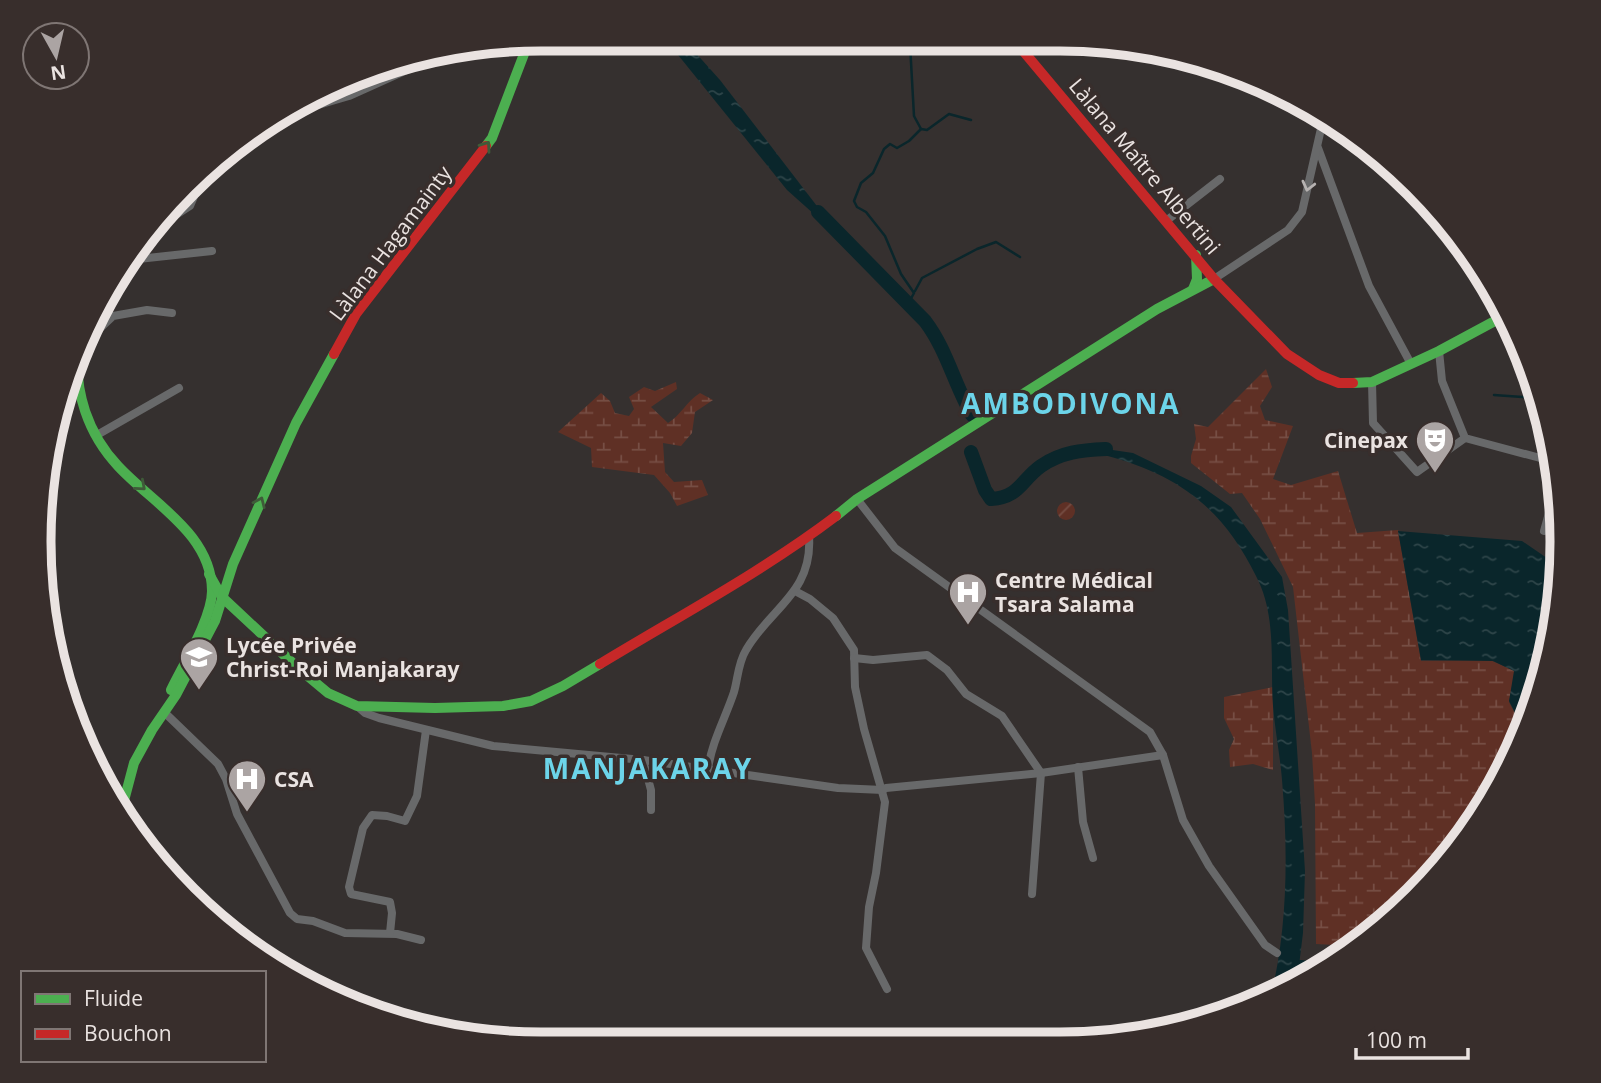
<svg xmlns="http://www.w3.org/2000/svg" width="1601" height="1083" viewBox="0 0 1601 1083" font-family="'Open Sans',sans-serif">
  <defs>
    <pattern id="wetland-marsh" width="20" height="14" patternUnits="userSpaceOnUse" patternTransform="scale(1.75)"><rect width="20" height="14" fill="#5f3025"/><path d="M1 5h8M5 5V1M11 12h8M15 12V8" fill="none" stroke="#764e44"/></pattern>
    <pattern id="garden-furrows" width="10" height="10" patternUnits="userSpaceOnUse" patternTransform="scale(1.75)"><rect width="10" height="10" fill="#5f3025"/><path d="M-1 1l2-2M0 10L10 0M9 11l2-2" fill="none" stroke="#764e44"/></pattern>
    <pattern id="water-ripples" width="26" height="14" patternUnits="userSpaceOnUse" patternTransform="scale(1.75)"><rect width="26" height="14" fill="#0a262b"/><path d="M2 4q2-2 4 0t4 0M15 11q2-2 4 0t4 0" fill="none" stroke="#2e4549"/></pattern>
  </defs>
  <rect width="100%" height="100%" fill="#35302f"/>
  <g fill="url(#wetland-marsh)">
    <path d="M1266 369 1272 387 1260 406 1265 420 1293 426 1273 479 1291 485 1338 471 1357 533 1398 530 1421 661 1490 660 1515 671 1509 702 1525 733 1478 821 1415 897 1355 946 1316 944 1315 804 1312 753 1293 587 1260 519 1242 493 1230 494 1191 463V456L1196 439 1194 424 1208 427Z"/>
    <path d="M676 382 677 389 651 407 668 423C681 415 686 402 700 393L713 400 695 412 692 433 681 446 663 443 665 472 674 482 702 480 708 495 677 506 670 493 654 475 592 467 591 448 558 432 601 393 610 401 615 413 629 416 634 409 629 397 644 387 655 391Z"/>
    <path d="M1273 687V770L1253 764 1230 767 1229 750 1234 739 1224 718V697Z"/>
  </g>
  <circle fill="url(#garden-furrows)" cx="1066" cy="511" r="9"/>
  <g fill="url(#water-ripples)">
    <path d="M666 40 685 41 720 80 820 210 815 215 787 190Z"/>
    <path d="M1106 449 1133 453 1201 486 1231 507 1282 577 1288 610 1305 871 1303 933 1297 982 1271 996C1288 926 1288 851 1282 780 1280 755 1275 731 1273 706 1270 662 1277 616 1256 576 1222 507 1177 474 1104 455Z"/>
    <path d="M1398 531 1522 541 1560 567 1553 639 1525 732 1509 701 1514 671 1493 661 1421 660Z"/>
  </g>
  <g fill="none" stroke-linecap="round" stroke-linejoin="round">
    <g stroke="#0a262b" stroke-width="2.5">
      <path d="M910 44 914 116 921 129"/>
      <path d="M915 291 922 278 977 249 996 242 1020 257"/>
      <path d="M908 304 914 293 901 274 885 236 866 212 857 207 854 201 861 183 873 173 884 149 890 144 897 148 909 141 921 129 927 130 949 114 971 120"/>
      <path d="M1494 395 1539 398"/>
    </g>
    <path stroke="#0a262b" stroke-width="8" d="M1301 964 1326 967"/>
    <g stroke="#0a262b" stroke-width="14">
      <path d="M818 212 925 321C947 350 954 384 972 415"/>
      <path d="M971 452 985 490 991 499C1020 497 1021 480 1041 466 1061 452 1082 450 1106 449"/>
    </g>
    <g stroke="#68696a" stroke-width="8">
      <path d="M304 102 315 106 349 96 440 55"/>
      <path d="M1318 148 1369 286 1411 364"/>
      <path d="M1166 221 1220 179"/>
      <path d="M142 237 190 206 201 180"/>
      <path d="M129 260 212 251"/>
      <path d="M1214 279 1288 230 1302 212 1323 120"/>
      <path d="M77 350 113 316 147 310 172 313"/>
      <path d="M1439 351 1442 381 1465 438 1555 462"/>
      <path d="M1372 382 1373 423 1417 472 1465 438"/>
      <path d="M97 435 179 388"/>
      <path d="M857 499 895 548 1150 732 1163 755 1183 820 1209 866 1265 945 1277 953"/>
      <path d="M1544 531 1557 484"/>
      <path d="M795 591 810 599 833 618 854 650 855 687 864 729 885 802 876 873 869 907 866 948 887 989"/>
      <path d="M854 658 873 660 927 655 947 670 966 694 1002 716 1041 773 1032 894"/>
      <path d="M357 706 365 713 379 718 493 746 643 760 838 788 883 790 886 788 1041 773 1163 755"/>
      <path d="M164 712 218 764 226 779 237 814 290 913 297 919 313 921 345 933 397 934 421 940"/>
      <path d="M643 760 651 790V810"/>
      <path d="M1078 767 1083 822 1093 858"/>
      <path d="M708 769C712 741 725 719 734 692 738 678 738 663 746 650 770 608 813 593 809 536"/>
      <path d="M390 933 392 913 390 902 351 894 349 887 363 828 372 815 387 816 405 821 417 796 426 730"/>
    </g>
    <g stroke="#4caf50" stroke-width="10">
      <path d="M486 146 492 138 529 41"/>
      <path d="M1193 289 1197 279 1196 255"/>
      <path d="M78 348C74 392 88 434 118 466 152 503 212 534 212 591 212 618 183 665 171 690"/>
      <path d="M1353 383 1372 382 1439 351 1506 315"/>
      <path d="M836 516 857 499 1157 309 1214 279"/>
      <path d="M209 574 222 597 298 668 328 693 357 706 435 708 503 706 531 701 563 686 600 664"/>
      <path d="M121 812 134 763 152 730 176 695 215 621 233 564 296 423 334 354"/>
    </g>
    <g stroke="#c62828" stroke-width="10">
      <path d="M1019 46 1214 279 1287 354 1319 375 1339 383H1353"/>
      <path d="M334 354 356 314 486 146"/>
      <path d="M600 664C679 616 762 572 836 516"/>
    </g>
  </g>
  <defs><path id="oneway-chevron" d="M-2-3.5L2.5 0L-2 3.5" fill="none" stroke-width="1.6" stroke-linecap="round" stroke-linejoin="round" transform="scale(1.75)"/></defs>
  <g stroke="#3f5b39">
    <use href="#oneway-chevron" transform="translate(486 146) rotate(-55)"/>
    <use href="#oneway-chevron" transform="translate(141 486) rotate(41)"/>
    <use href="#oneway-chevron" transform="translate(260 502) rotate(-66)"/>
  </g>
  <use stroke="#b6b2b1" href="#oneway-chevron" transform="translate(1308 186) rotate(104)"/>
  <defs>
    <g id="theatre-pin" transform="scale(2.0125)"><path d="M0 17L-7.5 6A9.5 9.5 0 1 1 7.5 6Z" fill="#aba4a3" stroke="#382e2c"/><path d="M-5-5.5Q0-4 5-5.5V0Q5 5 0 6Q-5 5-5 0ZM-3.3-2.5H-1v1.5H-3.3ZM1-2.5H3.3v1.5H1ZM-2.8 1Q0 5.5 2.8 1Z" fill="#fff"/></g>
    <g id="hospital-pin" transform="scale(2.0125)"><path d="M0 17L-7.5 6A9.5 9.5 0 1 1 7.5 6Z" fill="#aba4a3" stroke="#382e2c"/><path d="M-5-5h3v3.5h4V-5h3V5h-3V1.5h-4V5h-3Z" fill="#fff"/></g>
    <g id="university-pin" transform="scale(2.0125)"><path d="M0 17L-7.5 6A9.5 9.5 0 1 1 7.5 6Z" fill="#aba4a3" stroke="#382e2c"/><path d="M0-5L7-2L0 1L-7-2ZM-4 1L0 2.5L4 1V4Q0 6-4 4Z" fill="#fff"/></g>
  </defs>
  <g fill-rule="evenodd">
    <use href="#theatre-pin" x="1435" y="440"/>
    <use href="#hospital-pin" x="968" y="592"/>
    <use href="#university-pin" x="199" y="657"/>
    <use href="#hospital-pin" x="247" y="779"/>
  </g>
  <g text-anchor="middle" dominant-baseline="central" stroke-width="7" stroke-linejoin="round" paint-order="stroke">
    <g font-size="21" fill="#eae3e1" stroke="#382e2c">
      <text transform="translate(1145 166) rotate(50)">Làlana Maître Albertini</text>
      <text transform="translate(390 243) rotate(-53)">Làlana Hagamainty</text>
    </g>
    <g font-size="21" font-weight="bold" fill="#eae3e1" stroke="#382e2c" text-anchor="start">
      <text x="1408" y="440" text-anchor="end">Cinepax</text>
      <text x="995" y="580">Centre Médical<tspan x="995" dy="24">Tsara Salama</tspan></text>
      <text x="226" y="645">Lycée Privée<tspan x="226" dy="24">Christ-Roi Manjakaray</tspan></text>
      <text x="274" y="779">CSA</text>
    </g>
    <g font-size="28" font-weight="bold" letter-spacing="2" fill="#6cd4e9" stroke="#382e2c">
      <text x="1071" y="403">AMBODIVONA</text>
      <text x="648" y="768">MANJAKARAY</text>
    </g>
  </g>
  <path d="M0 0H1601V1083H0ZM541 51H1060A490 490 0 0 1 1550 541V542A490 490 0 0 1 1060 1032H541A490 490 0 0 1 51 542V541A490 490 0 0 1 541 51Z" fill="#382e2c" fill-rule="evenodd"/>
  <path fill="none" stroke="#eae3e1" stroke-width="9" d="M541 51H1060A490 490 0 0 1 1550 541V542A490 490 0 0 1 1060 1032H541A490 490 0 0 1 51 542V541A490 490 0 0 1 541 51Z"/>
  <rect x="21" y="971" width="245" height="91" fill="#382e2c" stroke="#7f7674" stroke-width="2"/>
  <rect x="35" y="994" width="35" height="10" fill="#4caf50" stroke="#7f7674" stroke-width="2"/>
  <text x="84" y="1006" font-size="21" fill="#eae3e1">Fluide</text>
  <rect x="35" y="1029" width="35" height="10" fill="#c62828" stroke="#7f7674" stroke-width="2"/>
  <text x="84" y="1041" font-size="21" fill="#eae3e1">Bouchon</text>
  <g transform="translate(56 56) rotate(172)"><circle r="33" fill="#382e2c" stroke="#7f7674" stroke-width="2"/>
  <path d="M0-5L12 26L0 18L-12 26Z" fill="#aba4a3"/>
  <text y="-10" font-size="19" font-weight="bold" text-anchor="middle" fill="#eae3e1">N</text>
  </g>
  <path d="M1356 1048v10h112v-10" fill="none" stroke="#eae3e1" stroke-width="3.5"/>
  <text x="1366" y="1048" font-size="21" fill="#eae3e1" stroke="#382e2c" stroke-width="5" paint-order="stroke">100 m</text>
</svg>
